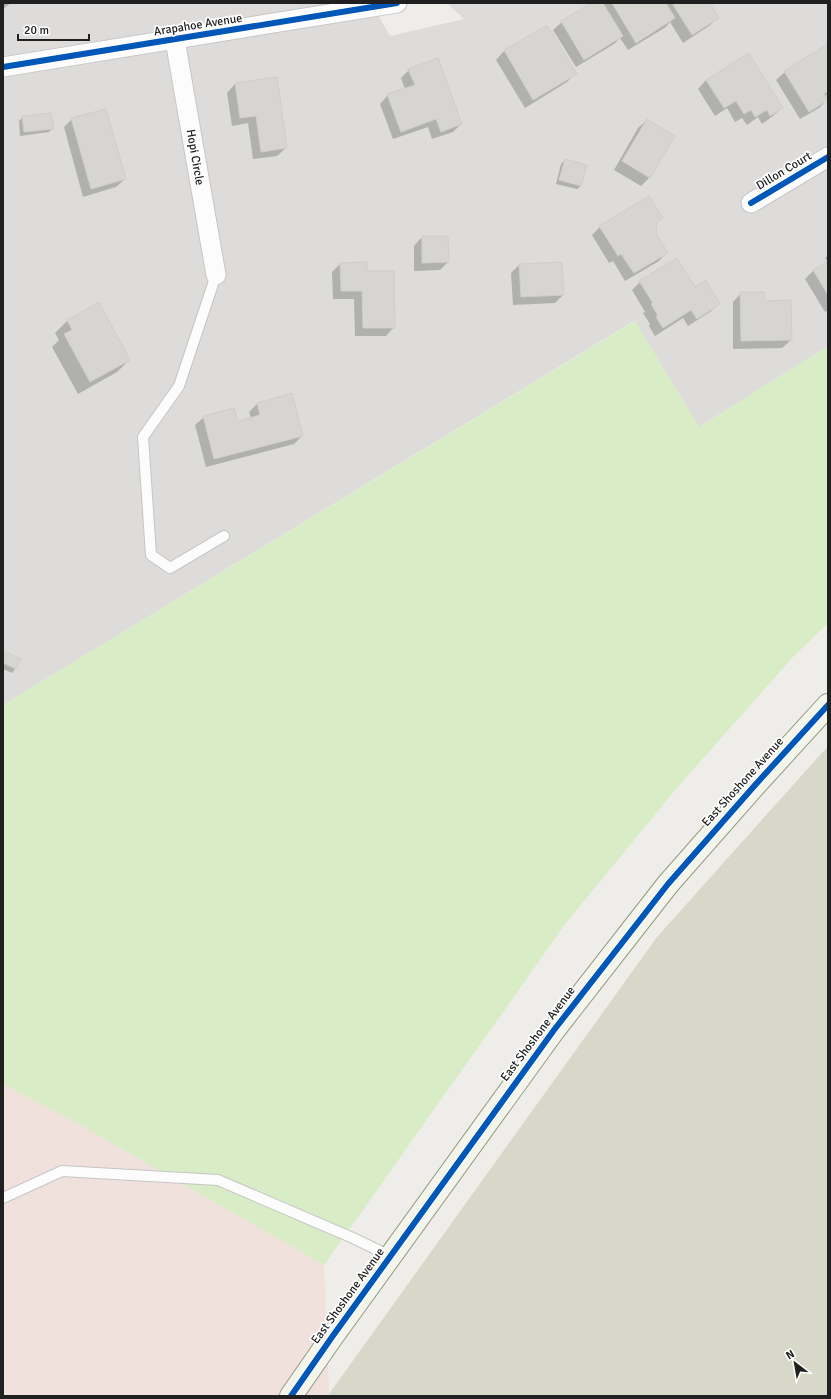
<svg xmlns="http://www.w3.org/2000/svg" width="831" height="1399" viewBox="0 0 831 1399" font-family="Signika,sans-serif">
  <rect width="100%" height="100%" fill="#eeede9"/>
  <path fill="#dddcda" d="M3 3H371L390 36 464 19 447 3H828V346L699 427 634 321 3 705Z"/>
  <path fill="#f0e1dd" d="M3 1084 84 1127 324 1265 329 1394 332 1396H3Z"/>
  <path fill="#d7d8ca" d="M828 747V1396H332L329 1394 657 937 819 756Z"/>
  <path fill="#d8edc6" d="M635 321 699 427 828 346V623L793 657 676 789 566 923 324 1265 84 1127 3 1084V705Z"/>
  <g fill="#0003">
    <path d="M3 3H11L3 9Z"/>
    <path d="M593 3H602L603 5 605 3H664L666 5 668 3H709L718 18 709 26 683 43 670 22 666 27 628 50 620 38 614 44 576 67 553 30 562 22Z"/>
    <path d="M546 26 575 74 567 82 525 108 496 60 504 51Z"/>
    <path d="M828 46V94L825 96 827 100 819 108 800 119 776 80 785 72Z"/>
    <path d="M748 54 782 108 773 116 762 124 758 117 747 125 742 118 735 122 727 108 715 116 698 89 706 80Z"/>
    <path d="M409 70 461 124 453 132 432 139 428 127 393 139 380 104 388 95 405 89 401 78Z"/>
    <path d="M276 79 286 148 277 156 253 159 248 123 232 126 227 93 235 84Z"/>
    <path d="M23 117 53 128 49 132 20 136 19 121Z"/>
    <path d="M72 119 125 179 116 187 83 197 64 127Z"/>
    <path d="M647 120 650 177 641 186 614 170 638 128Z"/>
    <path d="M565 160 581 186 577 189 556 184 561 164Z"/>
    <path d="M661 218 656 224 655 233 667 252 659 261 625 281 613 261 609 263 592 235 600 227Z"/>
    <path d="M422 237H447L448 262 440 270 414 271V246Z"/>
    <path d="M828 255V310L825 312 805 279 813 271 828 262 825 258Z"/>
    <path d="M340 264 366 272 394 327 386 336H355L354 299H333L332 272Z"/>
    <path d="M519 265 563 295 555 303 513 305 511 273Z"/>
    <path d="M640 282 694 288 719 303 710 312 688 326 683 318 655 336 649 326 650 324 643 313 645 312 632 290Z"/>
    <path d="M741 293 764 302 791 340 782 348 733 349V302Z"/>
    <path d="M98 304 129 360 117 372 78 394 52 347 59 340 55 333 67 321Z"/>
    <path d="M258 403 302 436 294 444 206 467 195 425 204 417 237 422 251 418 249 412Z"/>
    <path d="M6 654 15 669 12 673 3 669V657Z"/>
  </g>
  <g fill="#d6d5d1" stroke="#d1ceca">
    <path d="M591 3H603L623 36 584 60 561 21Z"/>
    <path d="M612 3H666L675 18 636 43Z"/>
    <path d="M672 3H710L719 18 692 35Z"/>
    <path d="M547 25 577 74 533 100 504 50Z"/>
    <path d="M828 44V91L824 94 828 100 809 112 784 71Z"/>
    <path d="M749 53 783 108 770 116 767 110 755 117 751 110 744 114 736 101 724 108 706 80Z"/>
    <path d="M438 58 462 124 441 132 436 119 401 132 387 94 415 85 408 69Z"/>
    <path d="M277 77 287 148 261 152 256 116 240 118 235 83Z"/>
    <path d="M106 109 126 179 91 189 71 118Z"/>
    <path d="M51 113 54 129 24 132 22 116Z"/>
    <path d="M647 119 675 136 650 178 622 161Z"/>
    <path d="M565 159 587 165 581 186 559 180Z"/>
    <path d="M649 196 663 218 657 222 656 233 668 253 634 273 621 254 618 256 599 226Z"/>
    <path d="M422 236H448L449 262 422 263Z"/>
    <path d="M677 258 695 287 706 280 720 304 697 319 691 310 663 328 656 317 658 316 651 304 653 303 639 281Z"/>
    <path d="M828 261V295L813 270Z"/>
    <path d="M367 262V271H394L395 328H363L362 291H341L340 263Z"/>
    <path d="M562 262 564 295 521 297 519 264Z"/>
    <path d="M740 292H765V301L791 300 792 340 741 341Z"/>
    <path d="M99 302 130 360 90 382 64 334 72 330 67 320Z"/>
    <path d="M292 393 303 436 214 459 203 416 234 408 238 421 260 415 257 403Z"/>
    <path d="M6 652 21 659 16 669 3 663V659Z"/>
  </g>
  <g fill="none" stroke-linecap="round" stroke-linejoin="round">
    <g stroke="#c7c6c5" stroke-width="12">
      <g id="lane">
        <path d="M216 275 179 386 143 437 151 555 170 568 224 536"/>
        <path d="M3 1198 62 1171 218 1180 353 1238 390 1256"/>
      </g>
    </g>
    <g stroke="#c7c6c5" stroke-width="21">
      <g id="street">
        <path id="s1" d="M175 40 216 275"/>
        <path d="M3 67 397 3"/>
        <path d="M751 203 828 157"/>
      </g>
    </g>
    <g stroke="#95997f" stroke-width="24">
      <path id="secondary" d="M291 1396 332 1337 554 1030 668 884 756 784 828 705"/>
    </g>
    <use href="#lane" stroke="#fcfcfc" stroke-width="10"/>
    <use href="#street" stroke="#fcfcfc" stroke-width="19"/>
    <use href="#secondary" stroke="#f3f4ec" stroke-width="22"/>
    <g stroke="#fff" stroke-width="8">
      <g id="cycleway">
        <path d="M3 67 397 3"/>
        <path d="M751 203 828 157"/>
        <path d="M291 1396 332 1337 554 1030 668 884 756 784 828 705"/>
      </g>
    </g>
    <use href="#cycleway" stroke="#0057b8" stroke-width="6"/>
  </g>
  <g text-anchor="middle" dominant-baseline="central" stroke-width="3.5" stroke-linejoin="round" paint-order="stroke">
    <g font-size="12" fill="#202020" stroke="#fff">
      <text transform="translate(198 25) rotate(-9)">Arapahoe Avenue</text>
      <text stroke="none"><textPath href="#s1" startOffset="119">Hopi Circle</textPath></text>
      <text transform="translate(784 171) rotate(-31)">Dillon Court</text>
      <text transform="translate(743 782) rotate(-48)">East Shoshone Avenue</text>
      <text transform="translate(538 1034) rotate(-53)">East Shoshone Avenue</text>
      <text transform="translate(348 1296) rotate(-54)">East Shoshone Avenue</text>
    </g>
  </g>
  <rect width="831" height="1399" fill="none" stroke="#202020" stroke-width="8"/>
  <g transform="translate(795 1363) rotate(329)" stroke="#ffffff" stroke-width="3" paint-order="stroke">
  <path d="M0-3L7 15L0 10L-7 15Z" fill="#202020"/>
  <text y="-6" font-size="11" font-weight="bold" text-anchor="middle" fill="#202020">N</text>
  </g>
  <path d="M18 34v6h71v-6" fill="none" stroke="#202020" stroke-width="2"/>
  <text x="24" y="34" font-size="12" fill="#202020" stroke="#ffffff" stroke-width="3" paint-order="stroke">20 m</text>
</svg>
